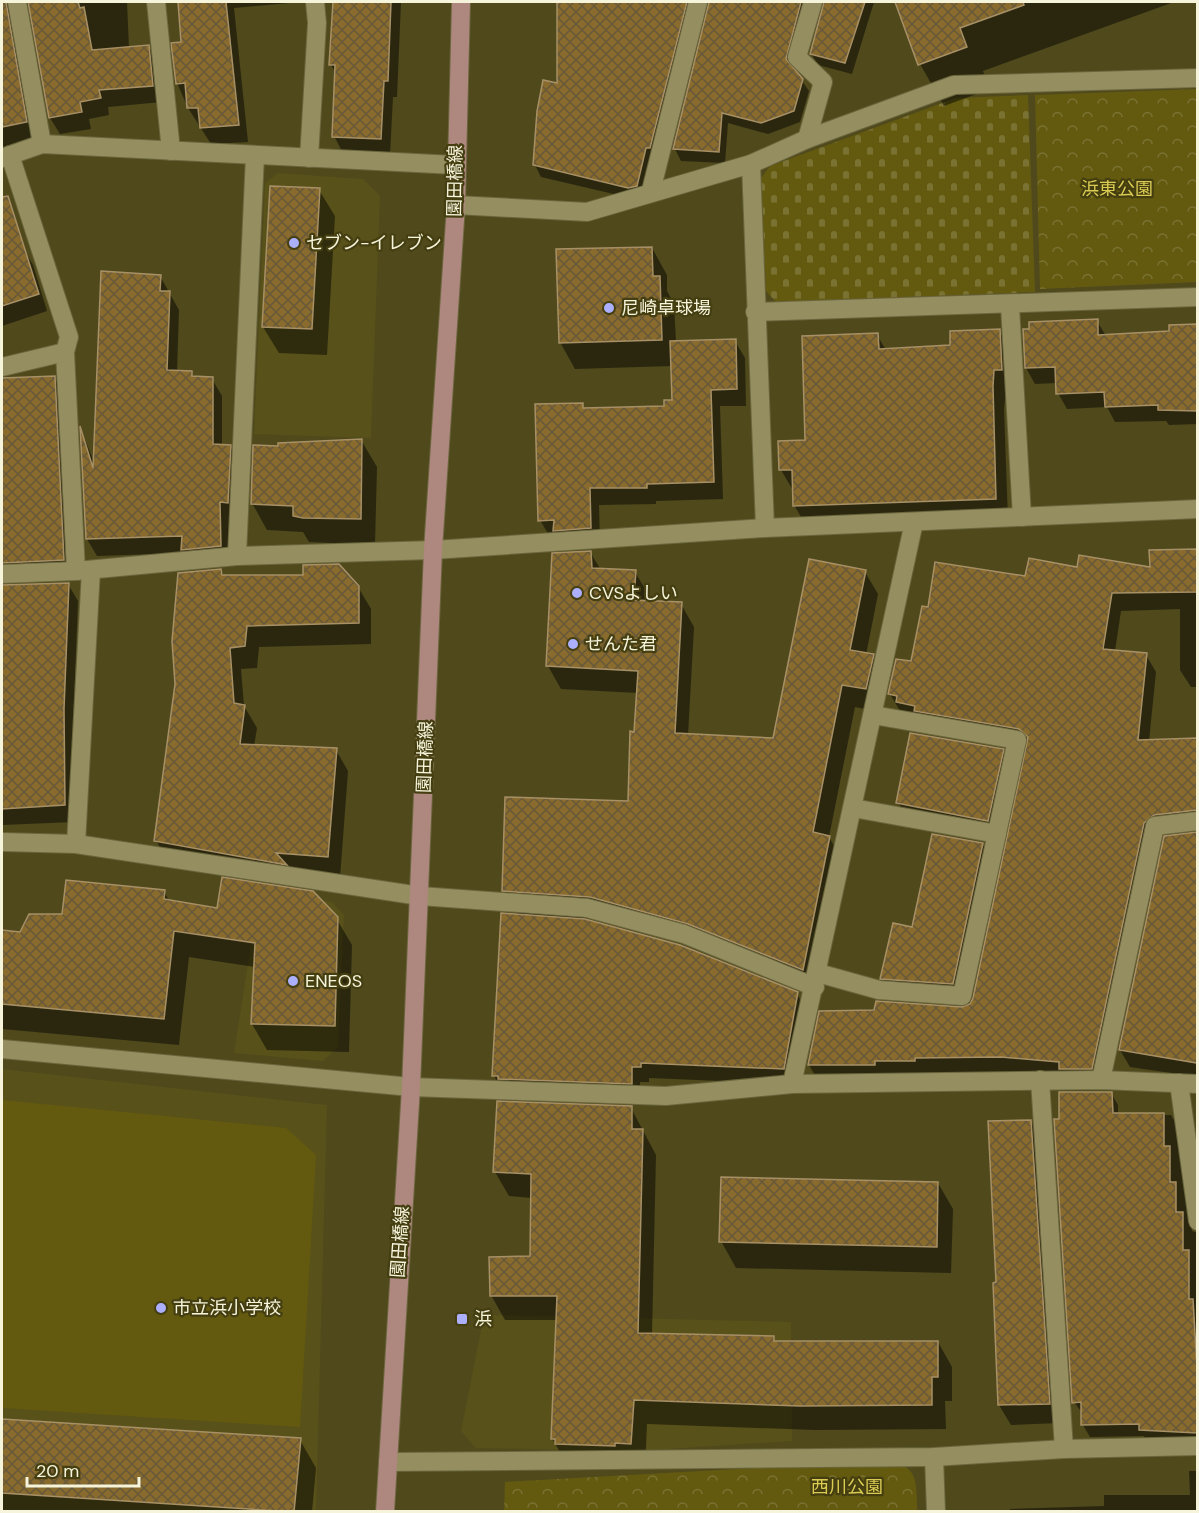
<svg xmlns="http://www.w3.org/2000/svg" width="1199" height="1513" viewBox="0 0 1199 1513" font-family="'DM Sans','Noto Sans JP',sans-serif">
  <defs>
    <pattern id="cemetery-stones" width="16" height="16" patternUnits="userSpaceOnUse" patternTransform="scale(1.5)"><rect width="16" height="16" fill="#635a10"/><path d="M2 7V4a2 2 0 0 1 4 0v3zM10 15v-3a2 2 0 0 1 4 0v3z" fill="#7a7232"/></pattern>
    <pattern id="park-crowns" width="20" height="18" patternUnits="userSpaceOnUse" patternTransform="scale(1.5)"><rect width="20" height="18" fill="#635a10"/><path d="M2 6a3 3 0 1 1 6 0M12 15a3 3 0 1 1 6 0" fill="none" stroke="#7a7232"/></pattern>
    <pattern id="building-cross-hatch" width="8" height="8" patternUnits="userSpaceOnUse" patternTransform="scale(1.5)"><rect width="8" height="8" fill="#896b2e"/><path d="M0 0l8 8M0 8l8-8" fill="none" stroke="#665839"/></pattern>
  </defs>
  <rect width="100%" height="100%" fill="#4f491c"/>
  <g fill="#58511a">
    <path d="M278 173 363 179 380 196 371 438 254 434 265 183Z"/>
    <path d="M259 893 332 902 344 915 338 1047 323 1061 234 1053Z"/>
    <path d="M2 1069 327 1105 316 1511 2 1512Z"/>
    <path d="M494 1315 791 1322 792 1441 637 1451 476 1448 461 1431 482 1325Z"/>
  </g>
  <path fill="url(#cemetery-stones)" d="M1028 95 1035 292 776 302 766 291 761 178 770 166 956 98Z"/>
  <g fill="url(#park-crowns)">
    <path d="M1197 89V282L1040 289 1035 95Z"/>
    <path d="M863 1462C909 1464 918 1461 917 1511L504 1512 505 1482Z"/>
  </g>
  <path fill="#635a10" d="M2 1100 286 1128 316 1155 300 1427 2 1408Z"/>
  <g fill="#0007">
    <path d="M2 2H127L129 48 148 46 158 63 162 102 108 107 109 115 89 119 91 129 60 134 50 118 31 8 24 7 35 139 2 157Z"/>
    <path d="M179 2H300L234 8 248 142 211 144 188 108 177 83 183 44Z"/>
    <path d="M334 2H401L397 97H393L390 155 343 153 334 136 336 74 331 65Z"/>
    <path d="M559 2H874L852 74 818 65 811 53 824 4 817 2 808 11 792 67 809 91 800 122 768 134 728 123 725 163 681 161 675 149 711 4 701 2 643 197 635 199 541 177 535 165 558 85Z"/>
    <path d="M905 2H1174L983 71 990 89 944 106 920 64 897 4Z"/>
    <path d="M319 190 335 216 327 355 279 353 263 327Z"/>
    <path d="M2 212 33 265 47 311 2 326Z"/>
    <path d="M652 248 667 275V291L674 304 676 342 735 341 745 358 746 406H720L723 499 656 501V504L599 505 600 545 550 537 540 520 582 404 585 410 665 408 673 402 672 366 575 369 560 342Z"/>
    <path d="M160 276 179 310 177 372H191L195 378 212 379 222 396V446H230L240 463 237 520 229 519 230 563 184 553 97 556 87 539 82 432 94 462Z"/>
    <path d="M1097 321 1106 336 1171 332 1170 326 1198 325V424L1169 425 1166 421 1115 422 1107 407 1067 409 1058 393 1057 383 1035 384 1026 368 1024 330Z"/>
    <path d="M999 331 1012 353 1014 391H1006L1004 409 1008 520 807 527 794 505V492L781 470 780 442 807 441 877 335 886 350 952 347Z"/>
    <path d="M54 377 64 394 73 577 5 582 2 587 68 584 78 601 73 727 74 822 2 825V379Z"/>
    <path d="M361 440 377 467 375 545 309 542 303 532 267 530 252 503 279 448Z"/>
    <path d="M1198 549V687H1191L1180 670V609L1121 611 1115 651 1146 655 1156 672 1149 741 1198 739V828L1164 832 1154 841 1101 1086 819 1082 809 1065 972 1004 1029 746 926 728 900 711 890 694 912 663 930 609 1027 578 1078 568 1151 569V551Z"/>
    <path d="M590 552 601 570 635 572 648 594V602L681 604 694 627 688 735 774 740 865 572 878 594 866 655 873 656 886 679 879 712 855 707 829 837 842 860 815 992 702 946 604 919 580 918 797 994 806 1009 792 1084 649 1078V1082H640V1098L503 1091 494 1076 518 916 503 890 629 803 638 693 561 689 548 666Z"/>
    <path d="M221 570 224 577 358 587 371 609V644L259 647 257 668 241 669 244 706 257 728 254 746 336 750 348 771 340 878 168 862 156 840Z"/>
    <path d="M1003 750 1013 768 998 838 908 820 898 802Z"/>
    <path d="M1198 834V1077L1130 1067 1120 1050 1166 838Z"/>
    <path d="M982 844 990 857 960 996 889 991 882 978 913 928Z"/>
    <path d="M164 892 170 902 219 910 336 918 352 945 349 1052 267 1050 252 1024 255 967 189 957 179 1045 2 1029V932L21 933 64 916Z"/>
    <path d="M1111 1093 1118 1105V1115H1171L1178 1127 1192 1231 1198 1233V1444L1147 1442 1144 1436 1090 1437 1083 1425V1414L1074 1402 1061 1120Z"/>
    <path d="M631 1108 656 1155 652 1335 773 1338 775 1342H938L952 1367V1401H945L946 1429 815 1430 647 1424 645 1468 628 1467V1470L570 1468 552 1439 557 1320H505L491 1295 532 1258V1198L509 1196 495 1172Z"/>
    <path d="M1030 1121 1042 1141 1060 1423 1011 1425 999 1405 997 1284Z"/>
    <path d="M938 1183 953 1209 951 1273 736 1268 721 1241Z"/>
    <path d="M2 1420 300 1440 316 1468 312 1512H2Z"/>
    <path d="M1189 1471H1198V1512H1010V1509L1104 1506V1495H1190Z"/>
  </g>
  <g fill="url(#building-cross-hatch)" stroke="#a79066" stroke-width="1.5">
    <path d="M2 2H6L27 122 2 127Z"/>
    <path d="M28 2H78L80 8 84 7 92 50 149 45 153 86 99 90 101 98 80 102 82 112 49 118Z"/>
    <path d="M178 2H226L239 125 200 128 198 108H187L185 83 176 84 171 43 181 42Z"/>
    <path d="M333 2H391L388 81H384L381 139 332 137 335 65H329Z"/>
    <path d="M557 2H687L650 148H646L637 186 628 188 533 165 537 111 543 80 557 83Z"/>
    <path d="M709 2H801L786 59 803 79 794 111 761 123 722 113 719 152 673 149Z"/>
    <path d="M824 2H865L845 63 810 54Z"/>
    <path d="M895 2H1023L1024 5 960 28 967 47 918 65Z"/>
    <path d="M270 186 320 188 312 329 262 327Z"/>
    <path d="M8 196 39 294 2 306V197Z"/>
    <path d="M652 247 653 276H660L662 340 559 343 556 249Z"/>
    <path d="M101 271 161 275 160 291H170L167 370 192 371V376L213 377V444L231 445 228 503 220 502 221 546 181 550 182 536 86 539 80 426 93 468Z"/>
    <path d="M1098 319V335L1169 331V325L1197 324V411L1158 410V405L1105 407 1104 392 1056 394 1055 367 1025 368 1023 329H1029V322Z"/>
    <path d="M1000 329 1002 370H994L993 386 996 499 793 506 792 470H779L778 441 805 440 802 336 878 333 879 349 950 345V331Z"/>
    <path d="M736 339 737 389 711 390 714 482 647 484V488H590L591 528 553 531 554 520 538 521 535 404 583 403V408L664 406V400H672L670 341Z"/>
    <path d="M55 376 64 560 2 563V378Z"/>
    <path d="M362 439 361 519 303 518 293 516V506L251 504 253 445 278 446V443Z"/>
    <path d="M1197 549V592L1112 593 1103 649 1147 653 1138 740 1197 738V810L1154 815 1144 823 1092 1069H1059V1062L1001 1057 915 1058V1061H875V1065H808L819 1011 874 1010 876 1001 962 1007 970 1004 973 998 1028 737 1019 729 914 711 915 706 896 702 897 696 888 694 896 659 911 661 922 606 928 607 935 562 1025 576 1029 558 1077 567 1079 555 1150 567 1149 550Z"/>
    <path d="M591 551 592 568 636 570 634 600 682 602 675 733 773 738 809 559 866 570 850 650 874 654 866 689 842 685 813 832 830 836 803 970 688 924 590 897 502 891 505 797 628 801 630 731 634 732 638 671 546 666 552 553Z"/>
    <path d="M339 564 359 586V623L247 626 245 646 230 648 234 703 245 705 240 744 337 748 328 857 276 853 287 865 154 841 175 684 172 641 178 573 221 569 222 575H303V565Z"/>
    <path d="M69 583 64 709 65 805 2 809V585Z"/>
    <path d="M910 733 1004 749 988 821 896 803Z"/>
    <path d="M1197 832V1063L1119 1050 1164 836Z"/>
    <path d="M932 834 983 843 953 984 880 979 893 923 912 927Z"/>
    <path d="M222 877 313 891 338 917 335 1026 251 1024 255 943 174 931 164 1019 2 1004V930L20 932 29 914H62L66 880 165 890 164 899 217 908Z"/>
    <path d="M501 913 585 919 680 945 798 992 784 1069 641 1063V1067H632V1084L498 1079V1076H492Z"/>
    <path d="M1059 1092H1112L1113 1113H1164V1146H1170V1182H1176V1212H1183V1250H1189V1299H1193L1197 1368V1433L1139 1430V1424L1081 1425V1402L1072 1403 1054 1119H1059Z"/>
    <path d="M497 1101 632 1106V1129H643L638 1333 774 1336V1341H938V1377H932V1405L800 1406 634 1400 631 1444 615 1443V1446L555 1444V1439H551L557 1296H490L489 1257 530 1256 531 1174 493 1172Z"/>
    <path d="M1031 1120 1050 1404 998 1405 993 1283 996 1282 988 1121Z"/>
    <path d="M721 1177 938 1182 937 1247 719 1242Z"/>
    <path d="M2 1419 301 1438 294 1512 2 1493Z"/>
  </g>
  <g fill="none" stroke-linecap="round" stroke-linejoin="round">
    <g stroke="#6a653d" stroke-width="20">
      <g id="street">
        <path d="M17 2 42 144"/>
        <path d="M156 2 171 151"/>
        <path d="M807 139 823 82 797 57 813 2"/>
        <path d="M10 155 69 337 65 352 76 571"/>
        <path d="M2 158 42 144 455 165"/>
        <path d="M309 158 317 23 315 2"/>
        <path d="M751 164 765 528"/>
        <path d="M651 191 698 2"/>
        <path d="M456 205 587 212 751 164 807 139 954 85 1198 78"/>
        <path d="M1010 306 1022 517"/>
        <path d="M755 312 1198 297"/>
        <path d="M2 367 65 352"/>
        <path d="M237 556 255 155"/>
        <path d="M2 574 76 571 237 556 433 550 765 528 1198 509"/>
        <path d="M853 808 997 834"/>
        <path d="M2 842 76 844 420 896 587 908 684 934 815 987"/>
        <path d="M76 844 91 570"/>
        <path d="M818 973 879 990 962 996 1017 740 873 715"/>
        <path d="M2 1049 411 1087 666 1096 792 1084 1101 1080 1198 1084"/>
        <path d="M1040 1080 1064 1449"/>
        <path d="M1101 1080 1155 826 1198 821"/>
        <path d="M1179 1083 1198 1221"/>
        <path d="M792 1084 914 522"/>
        <path d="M934 1457 936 1512"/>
        <path d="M388 1462 934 1457 1064 1449 1198 1446"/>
      </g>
    </g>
    <g stroke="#6a653d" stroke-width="20">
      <path id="secondary" d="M385 1512 411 1087 433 550 456 205 461 2"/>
    </g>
    <use href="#street" stroke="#948e60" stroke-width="18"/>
    <use href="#secondary" stroke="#ae877e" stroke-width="18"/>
  </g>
  <g fill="#acaffb" stroke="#443e10" stroke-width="2">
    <circle cx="294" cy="243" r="6"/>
    <circle cx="609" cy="308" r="6"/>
    <circle cx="577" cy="593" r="6"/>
    <circle cx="573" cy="644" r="6"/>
    <circle cx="293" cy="981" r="6"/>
    <circle cx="161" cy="1308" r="6"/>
    <rect x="456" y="1313" width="12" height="12" rx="3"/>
  </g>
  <g text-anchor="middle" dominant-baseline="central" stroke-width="4.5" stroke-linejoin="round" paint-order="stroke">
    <g font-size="18" fill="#f6f4db" stroke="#443e10">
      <text transform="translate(455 181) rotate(-89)">園田橋線</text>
      <text transform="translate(425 757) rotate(-88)">園田橋線</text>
      <text transform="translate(400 1242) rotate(-86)">園田橋線</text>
    </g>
    <g font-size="18" fill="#dacb53" stroke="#443e10">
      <text x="1117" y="189">浜東公園</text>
      <text x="847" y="1487">西川公園</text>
    </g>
    <g font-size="18" fill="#f6f4db" stroke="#443e10" text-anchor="start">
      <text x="306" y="243">セブン-イレブン</text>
      <text x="621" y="308">尼崎卓球場</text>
      <text x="589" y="593">CVSよしい</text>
      <text x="585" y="644">せんた君</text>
      <text x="305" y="981">ENEOS</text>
      <text x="173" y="1308">市立浜小学校</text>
      <text x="474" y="1319">浜</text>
    </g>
  </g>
  <rect width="1199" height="1513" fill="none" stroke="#f6f4db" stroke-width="6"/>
  <path d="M27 1477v9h112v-9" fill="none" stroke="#f6f4db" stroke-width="3"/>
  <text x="36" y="1477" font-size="18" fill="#f6f4db" stroke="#443e10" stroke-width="4.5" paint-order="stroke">20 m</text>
</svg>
